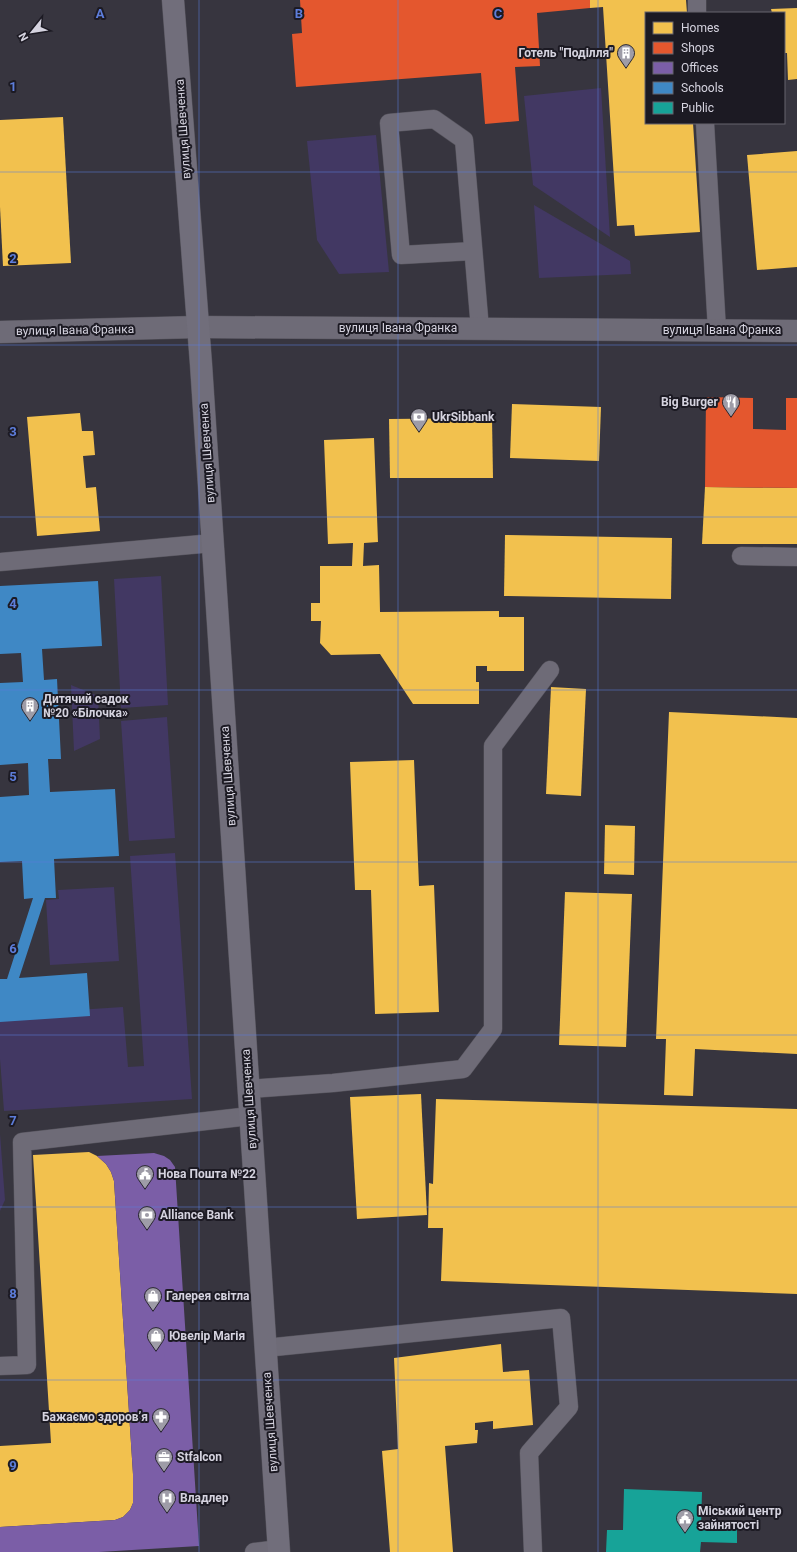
<svg xmlns="http://www.w3.org/2000/svg" width="797" height="1552" viewBox="0 0 797 1552" font-family="Roboto,sans-serif">
  <rect width="100%" height="100%" fill="#37353f"/>
  <g fill="#423863">
    <path d="M601 88 610 237 533 185 524 96Z"/>
    <path d="M376 135 389 272 339 274 317 240 307 141Z"/>
    <path d="M534 205 630 261 631 274 539 278Z"/>
    <path d="M161 576 168 705 121 708 114 579Z"/>
    <path d="M71 685 98 696 100 739 74 751Z"/>
    <path d="M167 717 175 838 129 841 121 721Z"/>
    <path d="M175 853 192 1099 4 1111 0 1059V1015L123 1007 128 1067 144 1066 130 856Z"/>
    <path d="M114 887 119 961 50 965 46 900 59 899 58 890Z"/>
    <path d="M0 1134 5 1200 0 1211Z"/>
  </g>
  <g fill="#f2c14e">
    <path d="M590 0H686L687 13H646V123H693L700 232 635 236 634 225 617 226 603 7 590 8Z"/>
    <path d="M797 8V79L788 80 787 53H784V13H772L771 9Z"/>
    <path d="M63 117 71 263 3 266 0 207V120Z"/>
    <path d="M797 151V267L757 270 747 155Z"/>
    <path d="M512 404 601 407 599 461 510 458Z"/>
    <path d="M80 413 82 431H93L95 455 83 456 86 488 96 487 100 531 37 536 27 417Z"/>
    <path d="M492 418 493 478H390L389 419Z"/>
    <path d="M374 438 378 542 364 543 363 566 379 565 380 612 499 611V617H524V671H487V666H476V682H479V704H413L380 654 331 655 320 643 321 621H311V603H320V566H352L353 543 328 544 324 440Z"/>
    <path d="M705 487 797 488V544H702Z"/>
    <path d="M505 535 672 538 671 599 504 596Z"/>
    <path d="M551 687 586 689 581 796 546 794Z"/>
    <path d="M669 712 797 718V1054L695 1049 693 1096 664 1095 666 1039H656Z"/>
    <path d="M414 760 419 886 434 885 439 1012 375 1014 371 890H355L350 762Z"/>
    <path d="M605 825 635 826 634 875 604 874Z"/>
    <path d="M565 892 632 894 626 1047 559 1045Z"/>
    <path d="M421 1094 427 1215 357 1219 350 1097Z"/>
    <path d="M436 1099 797 1109V1294L441 1281 443 1228H428L429 1183 433 1184Z"/>
    <path d="M89 1152 97 1156 106 1164 111 1172 114 1181 133 1474V1503L130 1510 123 1517 115 1520 0 1527V1446L51 1443 33 1155Z"/>
    <path d="M501 1344 503 1372 529 1370 533 1425 493 1429V1421L475 1423V1430H478L477 1443 445 1446 453 1552H390L382 1451 398 1449 394 1358Z"/>
  </g>
  <g fill="#e4572e">
    <path d="M300 0H590V8L537 13 540 66 515 67 519 121 485 124 481 73 296 87 292 34 302 33Z"/>
    <path d="M706 397 753 398V429L786 430V398H797V488L705 487Z"/>
  </g>
  <path fill="#7b5ea7" d="M154 1153 164 1156 170 1160 175 1167 199 1546 99 1552H0V1527L115 1520 123 1517 130 1510 133 1503V1474L114 1181 111 1172 106 1164 97 1156Z"/>
  <path fill="#3f88c5" d="M98 581 102 646 42 649 44 680 57 679 61 759H48L50 792 115 789 119 856 54 859 56 898H45L19 978 87 973 90 1016 0 1022V979H7L33 898 24 899 22 861 0 862V797L29 795 28 763 0 765V683L23 682 21 653 0 654V586Z"/>
  <path fill="#17a398" d="M624 1489 702 1492 701 1528 737 1529V1543L701 1542 700 1552H606L607 1530H623Z"/>
  <g fill="none" stroke-linecap="round" stroke-linejoin="round">
    <g stroke="#54525b" stroke-width="19">
      <g id="service">
        <path d="M697 0V13"/>
        <path d="M705 123 717 330"/>
        <path d="M473 251 401 255 389 123 434 119 464 140 480 329"/>
        <path d="M741 556 797 557"/>
        <path d="M0 562 213 543"/>
        <path d="M249 1089 333 1083 463 1069 493 1029V746L550 670"/>
        <path d="M265 1348 561 1318 569 1407 529 1453 533 1552"/>
        <path d="M0 1366 27 1365 22 1142 250 1116"/>
        <path d="M254 1552 279 1549"/>
      </g>
    </g>
    <g stroke="#54525b" stroke-width="23">
      <path id="minor" d="M0 332 198 327"/>
    </g>
    <g stroke="#54525b" stroke-width="23">
      <path id="tertiary" d="M198 327 797 331"/>
    </g>
    <g stroke="#54525b" stroke-width="23">
      <path id="secondary" d="M173 0 201 364 279 1552"/>
    </g>
    <use href="#service" stroke="#6e6b77" stroke-width="18"/>
    <use href="#minor" stroke="#6e6b77" stroke-width="22"/>
    <use href="#tertiary" stroke="#6e6b77" stroke-width="22"/>
    <use href="#secondary" stroke="#716e7b" stroke-width="22"/>
  </g>
  <path fill="none" stroke="#5d7dda" stroke-width="1" stroke-opacity="0.55" d="M199 0V1552M398 0V1552M598 0V1552M0 172H797M0 345H797M0 517H797M0 690H797M0 862H797M0 1035H797M0 1207H797M0 1380H797"/>
  <defs>
    <g id="building-pin" transform="scale(0.9)"><path d="M0 17L-7.5 6A9.5 9.5 0 1 1 7.5 6Z" fill="#9e9ca7" stroke="#1c1a23"/><path d="M-4-6H4V6H1V3H-1V6H-4ZM-2.5-4.3h1.7v1.8h-1.7ZM.8-4.3h1.7v1.8H.8ZM-2.5-1h1.7V.8h-1.7ZM.8-1h1.7V.8H.8Z" fill="#fff"/></g>
    <g id="restaurant-pin" transform="scale(0.9)"><path d="M0 17L-7.5 6A9.5 9.5 0 1 1 7.5 6Z" fill="#9e9ca7" stroke="#1c1a23"/><path d="M-5-6h1v4h1v-4h1v4h1v-4h1v5L-1.5 .5V6h-2V.5L-5-1ZM5-6V6H3V1.5H1.5Q1.5-4 5-6Z" fill="#fff"/></g>
    <g id="bank-pin" transform="scale(0.9)"><path d="M0 17L-7.5 6A9.5 9.5 0 1 1 7.5 6Z" fill="#9e9ca7" stroke="#1c1a23"/><path d="M-6-4H6V4H-6ZM0-2.3a2.3 2.3 0 1 0 0 4.6a2.3 2.3 0 1 0 0-4.6Z" fill="#fff"/></g>
    <g id="civic-pin" transform="scale(0.9)"><path d="M0 17L-7.5 6A9.5 9.5 0 1 1 7.5 6Z" fill="#9e9ca7" stroke="#1c1a23"/><path d="M-.6-6.5H3V-4.5H.6V-3L4-1V1h2V6H-6V1h2V-1L-.6-3ZM-1.2 2.5V6h2.4V2.5Z" fill="#fff"/></g>
    <g id="shop-pin" transform="scale(0.9)"><path d="M0 17L-7.5 6A9.5 9.5 0 1 1 7.5 6Z" fill="#9e9ca7" stroke="#1c1a23"/><path d="M-5-2.5h2.3a2.7 3.5 0 0 1 5.4 0H5L5.5 6h-11ZM-1.5-2.5h3a1.5 2.3 0 0 0-3 0Z" fill="#fff"/></g>
    <g id="pharmacy-pin" transform="scale(0.9)"><path d="M0 17L-7.5 6A9.5 9.5 0 1 1 7.5 6Z" fill="#9e9ca7" stroke="#1c1a23"/><path d="M-2-6h4v4h4v4h-4v4h-4v-4h-4v-4h4Z" fill="#fff"/></g>
    <g id="office-pin" transform="scale(0.9)"><path d="M0 17L-7.5 6A9.5 9.5 0 1 1 7.5 6Z" fill="#9e9ca7" stroke="#1c1a23"/><path d="M-6-3h4V-5.5h4V-3h4V5H-6ZM-1-4.5V-3h2v-1.5ZM-6 0V1H6V0Z" fill="#fff"/></g>
    <g id="hospital-pin" transform="scale(0.9)"><path d="M0 17L-7.5 6A9.5 9.5 0 1 1 7.5 6Z" fill="#9e9ca7" stroke="#1c1a23"/><path d="M-5-5h3v3.5h4V-5h3V5h-3V1.5h-4V5h-3Z" fill="#fff"/></g>
  </defs>
  <g fill-rule="evenodd">
    <use href="#building-pin" x="626" y="53"/>
    <use href="#restaurant-pin" x="731" y="402"/>
    <use href="#bank-pin" x="419" y="417"/>
    <use href="#building-pin" x="30" y="706"/>
    <use href="#civic-pin" x="145" y="1174"/>
    <use href="#bank-pin" x="147" y="1215"/>
    <use href="#shop-pin" x="153" y="1296"/>
    <use href="#shop-pin" x="156" y="1336"/>
    <use href="#pharmacy-pin" x="161" y="1417"/>
    <use href="#office-pin" x="164" y="1457"/>
    <use href="#hospital-pin" x="167" y="1498"/>
    <use href="#civic-pin" x="685" y="1518"/>
  </g>
  <g text-anchor="middle" dominant-baseline="central" stroke-width="4" stroke-linejoin="round" paint-order="stroke">
    <g font-size="12" font-weight="bold" fill="#d5d3df" stroke="#1c1a23" text-anchor="start">
      <text x="613" y="53" text-anchor="end">Готель "Поділля"</text>
      <text x="718" y="402" text-anchor="end">Big Burger</text>
      <text x="432" y="417">UkrSibbank</text>
      <text x="43" y="699">Дитячий садок<tspan x="43" dy="14">№20 «Білочка»</tspan></text>
      <text x="158" y="1174">Нова Пошта №22</text>
      <text x="160" y="1215">Alliance Bank</text>
      <text x="166" y="1296">Галерея світла</text>
      <text x="169" y="1336">Ювелір Магія</text>
      <text x="148" y="1417" text-anchor="end">Бажаємо здоровʼя</text>
      <text x="177" y="1457">Stfalcon</text>
      <text x="180" y="1498">Владлер</text>
      <text x="698" y="1511">Міський центр<tspan x="698" dy="14">зайнятості</tspan></text>
    </g>
    <g font-size="12" fill="#d5d3df" stroke="#1c1a23">
      <text transform="translate(183 129) rotate(-94)">вулиця Шевченка</text>
      <text x="398" y="328">вулиця Івана Франка</text>
      <text transform="translate(75 330) rotate(-1)">вулиця Івана Франка</text>
      <text x="722" y="330">вулиця Івана Франка</text>
      <text transform="translate(207 453) rotate(-94)">вулиця Шевченка</text>
      <text transform="translate(228 776) rotate(-94)">вулиця Шевченка</text>
      <text transform="translate(249 1099) rotate(-94)">вулиця Шевченка</text>
      <text transform="translate(270 1422) rotate(-94)">вулиця Шевченка</text>
    </g>
  </g>
  <g font-size="13" text-anchor="middle" font-weight="bold" fill="#5d7dda" stroke="#1c1a23" stroke-width="4" stroke-linejoin="round" paint-order="stroke">
    <text x="100" y="18">A</text>
    <text x="299" y="18">B</text>
    <text x="498" y="18">C</text>
    <text x="13" y="91">1</text>
    <text x="13" y="263">2</text>
    <text x="13" y="436">3</text>
    <text x="13" y="608">4</text>
    <text x="13" y="781">5</text>
    <text x="13" y="953">6</text>
    <text x="13" y="1125">7</text>
    <text x="13" y="1298">8</text>
    <text x="13" y="1470">9</text>
  </g>
  <rect x="645" y="12" width="140" height="112" fill="#1c1a23" stroke="#66646e"/>
  <rect x="653" y="22" width="20" height="12" fill="#f2c14e" stroke="#66646e"/>
  <text x="681" y="32" font-size="12" fill="#d5d3df">Homes</text>
  <rect x="653" y="42" width="20" height="12" fill="#e4572e" stroke="#66646e"/>
  <text x="681" y="52" font-size="12" fill="#d5d3df">Shops</text>
  <rect x="653" y="62" width="20" height="12" fill="#7b5ea7" stroke="#66646e"/>
  <text x="681" y="72" font-size="12" fill="#d5d3df">Offices</text>
  <rect x="653" y="82" width="20" height="12" fill="#3f88c5" stroke="#66646e"/>
  <text x="681" y="92" font-size="12" fill="#d5d3df">Schools</text>
  <rect x="653" y="102" width="20" height="12" fill="#17a398" stroke="#66646e"/>
  <text x="681" y="112" font-size="12" fill="#d5d3df">Public</text>
  <g transform="translate(32 32) rotate(240)" stroke="#1c1a23" stroke-width="3" paint-order="stroke">
  <path d="M0-3L7 15L0 10L-7 15Z" fill="#d5d3df"/>
  <text y="-6" font-size="11" font-weight="bold" text-anchor="middle" fill="#d5d3df">N</text>
  </g>
</svg>
